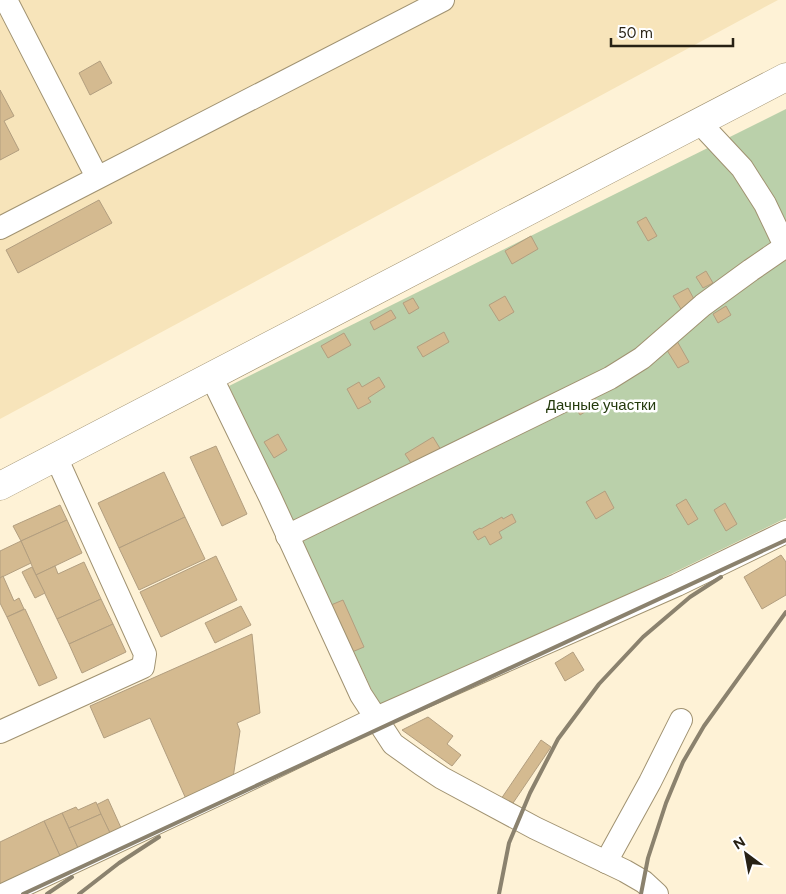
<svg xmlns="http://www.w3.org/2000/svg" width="786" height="894" viewBox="0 0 786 894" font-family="Figtree,sans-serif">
  <rect width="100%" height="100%" fill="#fef2d6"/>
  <path fill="#f7e4ba" d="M0 0H778L0 419Z"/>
  <path fill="#bad0aa" d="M786 109V518L383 714 229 386Z"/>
  <g fill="#d4ba90" stroke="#b29e7f">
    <path d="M100 61 112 83 90 95 79 73Z"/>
    <path d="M0 90 14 116 4 121 19 150 0 160Z"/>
    <path d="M99 200 112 223 18 273 6 250Z"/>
    <path d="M646 217 657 236 648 241 637 222Z"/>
    <path d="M531 236 538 249 512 264 505 251Z"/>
    <path d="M706 271 713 283 703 288 696 277Z"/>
    <path d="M688 288 695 301 681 309 673 296Z"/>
    <path d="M505 296 514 312 499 321 489 305Z"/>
    <path d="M413 298 419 308 409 314 403 303Z"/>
    <path d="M726 306 731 315 718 323 713 314Z"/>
    <path d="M391 310 396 318 374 330 370 322Z"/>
    <path d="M444 332 449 342 423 357 417 347Z"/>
    <path d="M344 333 351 345 328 358 321 346Z"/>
    <path d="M677 341 689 362 678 368 665 347Z"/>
    <path d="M379 377 385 387 368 398 371 402 358 409 347 389 359 382 362 387Z"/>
    <path d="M592 393 598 404 580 415 573 403Z"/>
    <path d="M278 434 287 450 274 458 264 442Z"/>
    <path d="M433 437 441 450 413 466 405 454Z"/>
    <path d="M216 446 247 514 222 526 190 457Z"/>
    <path d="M164 472 185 517 119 548 98 503Z"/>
    <path d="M605 491 614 508 596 519 586 502Z"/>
    <path d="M686 499 698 519 688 525 676 505Z"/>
    <path d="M725 503 737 524 726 531 714 510Z"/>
    <path d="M60 505 67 520 21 541 13 526Z"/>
    <path d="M512 514 516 522 499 532 502 538 490 545 485 536 478 540 473 532 480 528 481 529 502 517 503 519Z"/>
    <path d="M185 517 205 559 139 590 119 548Z"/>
    <path d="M67 520 82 553 36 575 21 541Z"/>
    <path d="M21 541 31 563 0 578V551Z"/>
    <path d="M781 555 786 562V595L762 609 744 577Z"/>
    <path d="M216 556 237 600 161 637 140 592Z"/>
    <path d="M84 562 101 599 57 619 36 575 55 566 58 574Z"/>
    <path d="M32 567 45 593 35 598 22 572Z"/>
    <path d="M3 576 14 601 19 598 24 609 7 617 0 603V578Z"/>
    <path d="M101 599 113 624 69 644 57 619Z"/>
    <path d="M343 600 364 647 352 652 331 605Z"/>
    <path d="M241 606 251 625 215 643 205 623Z"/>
    <path d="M25 609 57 678 39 686 7 617Z"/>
    <path d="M113 624 126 652 82 673 69 644Z"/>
    <path d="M252 634 260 713 237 723 240 731 233 778 186 799 150 718 104 738 90 706Z"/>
    <path d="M573 652 584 670 565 681 555 663Z"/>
    <path d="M428 717 453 736 447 744 461 755 452 766 402 730Z"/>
    <path d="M541 740 551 747 511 806 501 799Z"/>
    <path d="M108 799 122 830 111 835 96 805Z"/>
    <path d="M96 802 101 814 69 828 62 813 76 807 78 810Z"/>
    <path d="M62 813 79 850 61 858 44 821Z"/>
    <path d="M101 814 111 835 79 850 69 828Z"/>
    <path d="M44 821 61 858 0 886V842Z"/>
  </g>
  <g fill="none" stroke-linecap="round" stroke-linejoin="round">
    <g stroke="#a09271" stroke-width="24">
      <g id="minor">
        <path d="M6 0 97 177"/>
        <path d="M699 122 742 168 765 204 785 246"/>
        <path d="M0 228 443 0"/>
        <path d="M211 376 270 497 361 695 393 744 421 764 442 778 535 828 625 871 644 882 657 894"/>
        <path d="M287 536 610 378 642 358 703 305 751 270 786 246"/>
        <path d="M0 732 143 667 145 654 56 457"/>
        <path d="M606 862 650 782 681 720"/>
        <path d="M5 894 238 785 376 718 677 585 786 532"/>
      </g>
    </g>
    <g stroke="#a09271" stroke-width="29">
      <path id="major" d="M0 486 786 77"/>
    </g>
    <use href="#minor" stroke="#fff" stroke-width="22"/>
    <use href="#major" stroke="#fff" stroke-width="28"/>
    <g stroke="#8b826e" stroke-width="4">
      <path d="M23 894 786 540"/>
      <path d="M47 894 72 877"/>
      <path d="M79 894 119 863 159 837"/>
      <path d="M499 894 509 843 530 793 558 739 599 684 643 637 690 597 721 577"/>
      <path d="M641 894 648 858 666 803 683 762 704 726 786 612"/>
    </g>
  </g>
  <g text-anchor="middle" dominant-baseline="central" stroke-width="5" stroke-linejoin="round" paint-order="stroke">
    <g font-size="15" fill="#243a0d" stroke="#fff">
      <text x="601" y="405">Дачные участки</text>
    </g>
  </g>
  <g transform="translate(746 854) rotate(328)" stroke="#ffffff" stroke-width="4" paint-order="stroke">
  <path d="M0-4L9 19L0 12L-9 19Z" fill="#272114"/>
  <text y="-8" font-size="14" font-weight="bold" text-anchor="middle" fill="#272114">N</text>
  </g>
  <path d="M611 38v8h122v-8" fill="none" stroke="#272114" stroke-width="2.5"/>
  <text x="618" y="38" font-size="15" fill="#272114" stroke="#ffffff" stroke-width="4" paint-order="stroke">50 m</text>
</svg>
